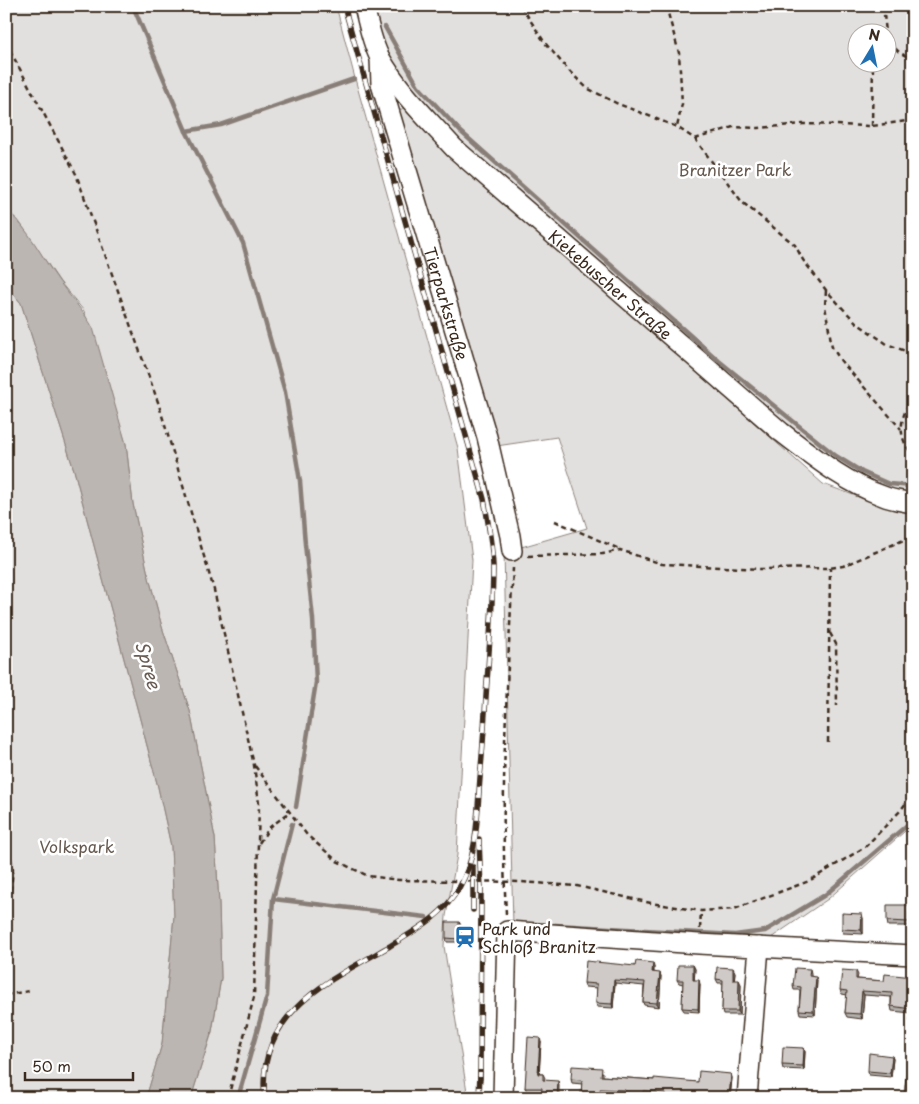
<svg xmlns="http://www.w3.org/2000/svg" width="919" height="1104" viewBox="0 0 919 1104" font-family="'Playpen Sans',sans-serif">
  <rect width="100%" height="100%" fill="#fff"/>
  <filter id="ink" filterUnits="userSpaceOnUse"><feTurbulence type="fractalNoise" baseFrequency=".02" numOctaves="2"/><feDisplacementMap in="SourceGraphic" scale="10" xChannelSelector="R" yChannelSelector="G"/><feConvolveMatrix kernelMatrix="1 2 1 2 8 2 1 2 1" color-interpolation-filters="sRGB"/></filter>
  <g filter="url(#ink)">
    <g fill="#e2e0de" stroke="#8e857e" fill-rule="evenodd">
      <path d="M6 6H336L357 86 458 448 472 560 457 855 446 916 444 946 468 1098H191L212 1032 221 978 219 904 215 838 190 711 162 627 147 570 133 504 126 444 84 311 60 282 18 220 6 210Z"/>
      <path d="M370 6H913V495L887 489 834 465 579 246 456 136 412 90 389 55 376 28ZM856 32H886V62H856Z"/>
      <path d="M405 106 438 142 823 484 881 505 913 511V824L828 899 765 942 513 926 504 552 587 528 557 437 483 448 397 113Z"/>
      <path d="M6 285 21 303 74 470 158 787 171 846 174 916 162 1044 146 1098H6Z"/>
    </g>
    <path fill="#bcb6b3" stroke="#887e77" d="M6 210C29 228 42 258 59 281 70 297 83 310 93 328L126 444 133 504 147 570 162 627 190 711 215 838 219 904 221 978 212 1031 191 1098H146L162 1044 174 916 171 846 158 787 74 470 21 303 6 285Z"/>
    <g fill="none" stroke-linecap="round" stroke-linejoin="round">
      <g stroke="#887e77" stroke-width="4.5">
        <path d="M133 6 186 131 243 243 285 392 300 481 305 544 313 619 316 682 296 807"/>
        <path d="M379 6 380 10"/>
        <path d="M385 27 418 86 460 131 719 361 836 456 862 472 889 484 913 486"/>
        <path d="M186 131 221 125 354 79"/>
        <path d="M273 899 426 917"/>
        <path d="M555 925 735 935 765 931 825 895 913 820"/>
        <path d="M238 1098 267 996 273 899 292 824"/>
      </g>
      <g stroke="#3b2a1e" stroke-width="22">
        <g id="minor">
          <path id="s1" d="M364 6C368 23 372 43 380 58 399 92 428 119 454 148L781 432C814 457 844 482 883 496 892 500 903 501 913 503"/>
          <path id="s2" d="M380 58 381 84 487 437 510 536 512 551"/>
          <path d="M503 1098 507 931 699 944 913 955"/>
          <path d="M747 1098 759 947"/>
        </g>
      </g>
      <g stroke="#3b2a1e" stroke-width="2.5" stroke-dasharray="5 4" stroke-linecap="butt">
        <path d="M521 6 545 43 571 73 587 88 616 103 677 127 695 139 742 202 795 245 803 260 826 290 847 313 858 324 887 344 913 354"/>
        <path d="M666 6 679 53 682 104 677 127"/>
        <path d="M883 6 886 32"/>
        <path d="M382 14 386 6"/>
        <path d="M886 33C893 47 897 54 913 58"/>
        <path d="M6 43 76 174 158 402 214 590 254 765 259 804 254 997 228 1098"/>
        <path d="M872 126 873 62"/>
        <path d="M695 139 733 127 759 128 803 124 872 126 913 120"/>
        <path d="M826 290 825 306 832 347 841 361 901 429"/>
        <path d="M913 396C901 416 895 435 913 455"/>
        <path d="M555 521 619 549"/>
        <path d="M528 556 603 554 620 550 662 564 761 569 830 568 843 566 913 536"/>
        <path d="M830 633 836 644 837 706"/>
        <path d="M828 742 830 568"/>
        <path d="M255 766 307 835 337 861 368 876 399 880 521 882 577 886 651 903 701 911 734 909 809 881 865 847 900 811 913 794"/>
        <path d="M6 823 13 869 6 932"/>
        <path d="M259 843 270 827 290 812"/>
        <path d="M506 914C500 799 507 683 513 568"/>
        <path d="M700 929 701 911"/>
        <path d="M6 995 29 991"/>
      </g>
      <use href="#minor" stroke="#fff" stroke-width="19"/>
      <g stroke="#3b2a1e" stroke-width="5.5">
        <g id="rail">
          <path d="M479 839 481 889 480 1079"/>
          <path d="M473 910V867"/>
          <path d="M265 1098C255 1014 328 981 390 946 416 930 443 916 459 888 478 856 477 815 480 778 484 741 485 705 488 668 490 635 493 600 493 566 492 544 488 521 484 499L344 6"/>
          <path d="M479 1098 480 1072"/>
        </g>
      </g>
      <use href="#rail" stroke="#fff" stroke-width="4" stroke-dasharray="11" stroke-linecap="butt"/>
    </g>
    <g fill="#b2aeab" stroke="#3b2a1e">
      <path d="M913 878V916H910V926H888L887 921 909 905Z"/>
      <path d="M863 918V934L843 933 842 929Z"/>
      <path d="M459 922 461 926 460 942H447L446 938Z"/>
      <path d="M693 965 695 969 694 980 700 984 699 1012 684 1011 682 1008 683 984 679 983 677 980Z"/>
      <path d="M635 966 654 967V972L661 976 659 1007 644 1005 643 1002 644 986 615 983 613 1008 597 1007 596 1003 597 988 585 987 584 983Z"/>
      <path d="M810 969 811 973V976L817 980 815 1015 800 1014 799 1010 800 990H794L793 986Z"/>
      <path d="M856 971 858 975 857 979 884 981 913 977V1025H912L910 1021 911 1013 892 1011 891 1006V997L864 995 862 1019 847 1017 845 1013 847 995 842 994 840 990Z"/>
      <path d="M735 972 734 980 741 984 740 1015H723L722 1011 723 983H718L716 979Z"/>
      <path d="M541 1042 539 1074H543L545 1078 544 1080 559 1085 541 1092 527 1091 525 1088Z"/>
      <path d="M804 1048 805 1052 804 1070 783 1069 782 1065Z"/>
      <path d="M892 1056 893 1059 891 1077 869 1075 868 1071Z"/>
      <path d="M603 1072V1076L654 1080 698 1082 731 1074 732 1078 730 1098H665V1097L601 1092V1098H582L581 1095 582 1084 572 1083 571 1079Z"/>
    </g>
    <g fill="#918d8b" stroke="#3b2a1e">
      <path d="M909 912 910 916V926L909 922Z"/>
      <path d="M862 914 863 918V934L861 930Z"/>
      <path d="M459 922 461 926 460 942 459 939Z"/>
      <path d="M653 963 654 967 653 976 652 972Z"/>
      <path d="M693 965 695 969 694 984 693 980Z"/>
      <path d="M733 968 735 972 734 984 733 980Z"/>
      <path d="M660 973 661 976 659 1007 657 1003Z"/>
      <path d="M816 977 817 980 815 1015 813 1011Z"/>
      <path d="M614 980 615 983 613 1008 612 1004Z"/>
      <path d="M699 980 700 984 699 1012 698 1009Z"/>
      <path d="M739 980 741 984 740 1015 738 1011Z"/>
      <path d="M862 991 864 995 862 1019 860 1014Z"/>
      <path d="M540 1038 541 1042 539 1077 538 1074Z"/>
      <path d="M804 1048 805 1052 804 1070 803 1066Z"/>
      <path d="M892 1056 893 1059 891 1077 890 1073Z"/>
      <path d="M731 1074 732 1078 730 1098H729Z"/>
      <path d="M558 1081 559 1085V1098H557Z"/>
      <path d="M600 1089 601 1092V1098H600L599 1097Z"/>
    </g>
    <g fill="#cfcac7" stroke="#3b2a1e">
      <path d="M911 878H913V912H909V922L887 921V905H909Z"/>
      <path d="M842 913 862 914 861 930 842 929Z"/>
      <path d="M446 922H459V939L446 938Z"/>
      <path d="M586 961 635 966 636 961 653 963 652 972 660 973 657 1003 643 1002 645 982 614 980 612 1004 596 1003 597 984 584 983Z"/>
      <path d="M678 965H693V980H699L698 1009 682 1008 683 980H677Z"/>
      <path d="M717 967 733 968V980H739L738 1011H722L723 980 716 979Z"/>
      <path d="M795 968 810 969 809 976 816 977 813 1011 799 1010 801 987 793 986Z"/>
      <path d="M842 970 856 971V979L884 981 885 974 913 977V1021H910L911 1009 891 1006 892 993 862 991 860 1014 845 1013 847 991 840 990Z"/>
      <path d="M528 1037 540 1038 538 1074H543V1080L558 1081 557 1098H541L542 1088H525Z"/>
      <path d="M783 1047 804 1048 803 1066 782 1065Z"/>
      <path d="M869 1053 892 1056 890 1073 868 1071Z"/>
      <path d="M572 1066 602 1068 601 1076 654 1080V1078L698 1082 699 1071 731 1074 729 1098H708L686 1096V1098H665V1093L643 1091 642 1098H624L625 1090 600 1089 599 1097 581 1095 582 1080 571 1079Z"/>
      <path d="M907 1068 913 1069V1098H898V1094L904 1095Z"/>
      <path d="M838 1092 856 1093V1098H838Z"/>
    </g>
  </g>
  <defs>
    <g id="station-bare" transform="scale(1.725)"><path d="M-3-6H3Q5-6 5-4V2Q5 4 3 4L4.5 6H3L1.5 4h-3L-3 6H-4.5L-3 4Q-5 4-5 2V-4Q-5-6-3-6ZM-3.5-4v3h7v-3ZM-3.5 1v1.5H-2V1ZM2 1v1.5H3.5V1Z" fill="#1f6fb2" stroke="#fff" stroke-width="2.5" paint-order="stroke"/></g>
  </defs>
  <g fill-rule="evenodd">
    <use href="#station-bare" x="465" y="937"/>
  </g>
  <g text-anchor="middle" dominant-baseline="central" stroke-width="5" stroke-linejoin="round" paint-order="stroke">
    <g font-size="16" fill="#65584e" stroke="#fff">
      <text x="735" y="169">Branitzer Park</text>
      <text x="77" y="846">Volkspark</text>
    </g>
    <g font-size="16" fill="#3b2a1e" stroke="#fff">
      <text stroke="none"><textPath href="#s1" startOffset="379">Kiekebuscher Straße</textPath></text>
      <text stroke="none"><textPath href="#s2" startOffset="255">Tierparkstraße</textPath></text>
    </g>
    <g font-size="16" fill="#3b2a1e" stroke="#fff" text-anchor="start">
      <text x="482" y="928">Park und<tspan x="482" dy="18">Schloß Branitz</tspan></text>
    </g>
    <g font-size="18" font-style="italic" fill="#685b52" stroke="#fff">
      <text transform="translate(149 665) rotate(74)">Spree</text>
    </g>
  </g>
  <rect width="919" height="1104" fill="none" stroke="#fff" stroke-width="25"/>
  <rect x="12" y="12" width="894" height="1079" fill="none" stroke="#3b2a1e" stroke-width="2" filter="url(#ink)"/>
  <g transform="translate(872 48) rotate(10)"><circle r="24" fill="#ffffff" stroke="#b1aaa5"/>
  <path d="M0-4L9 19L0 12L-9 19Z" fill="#1f6fb2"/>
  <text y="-8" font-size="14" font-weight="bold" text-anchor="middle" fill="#3b2a1e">N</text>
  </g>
  <path d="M25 1072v8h108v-8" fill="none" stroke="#3b2a1e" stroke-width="2.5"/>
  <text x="32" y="1072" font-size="15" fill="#3b2a1e" stroke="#ffffff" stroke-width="4" paint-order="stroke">50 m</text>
</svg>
